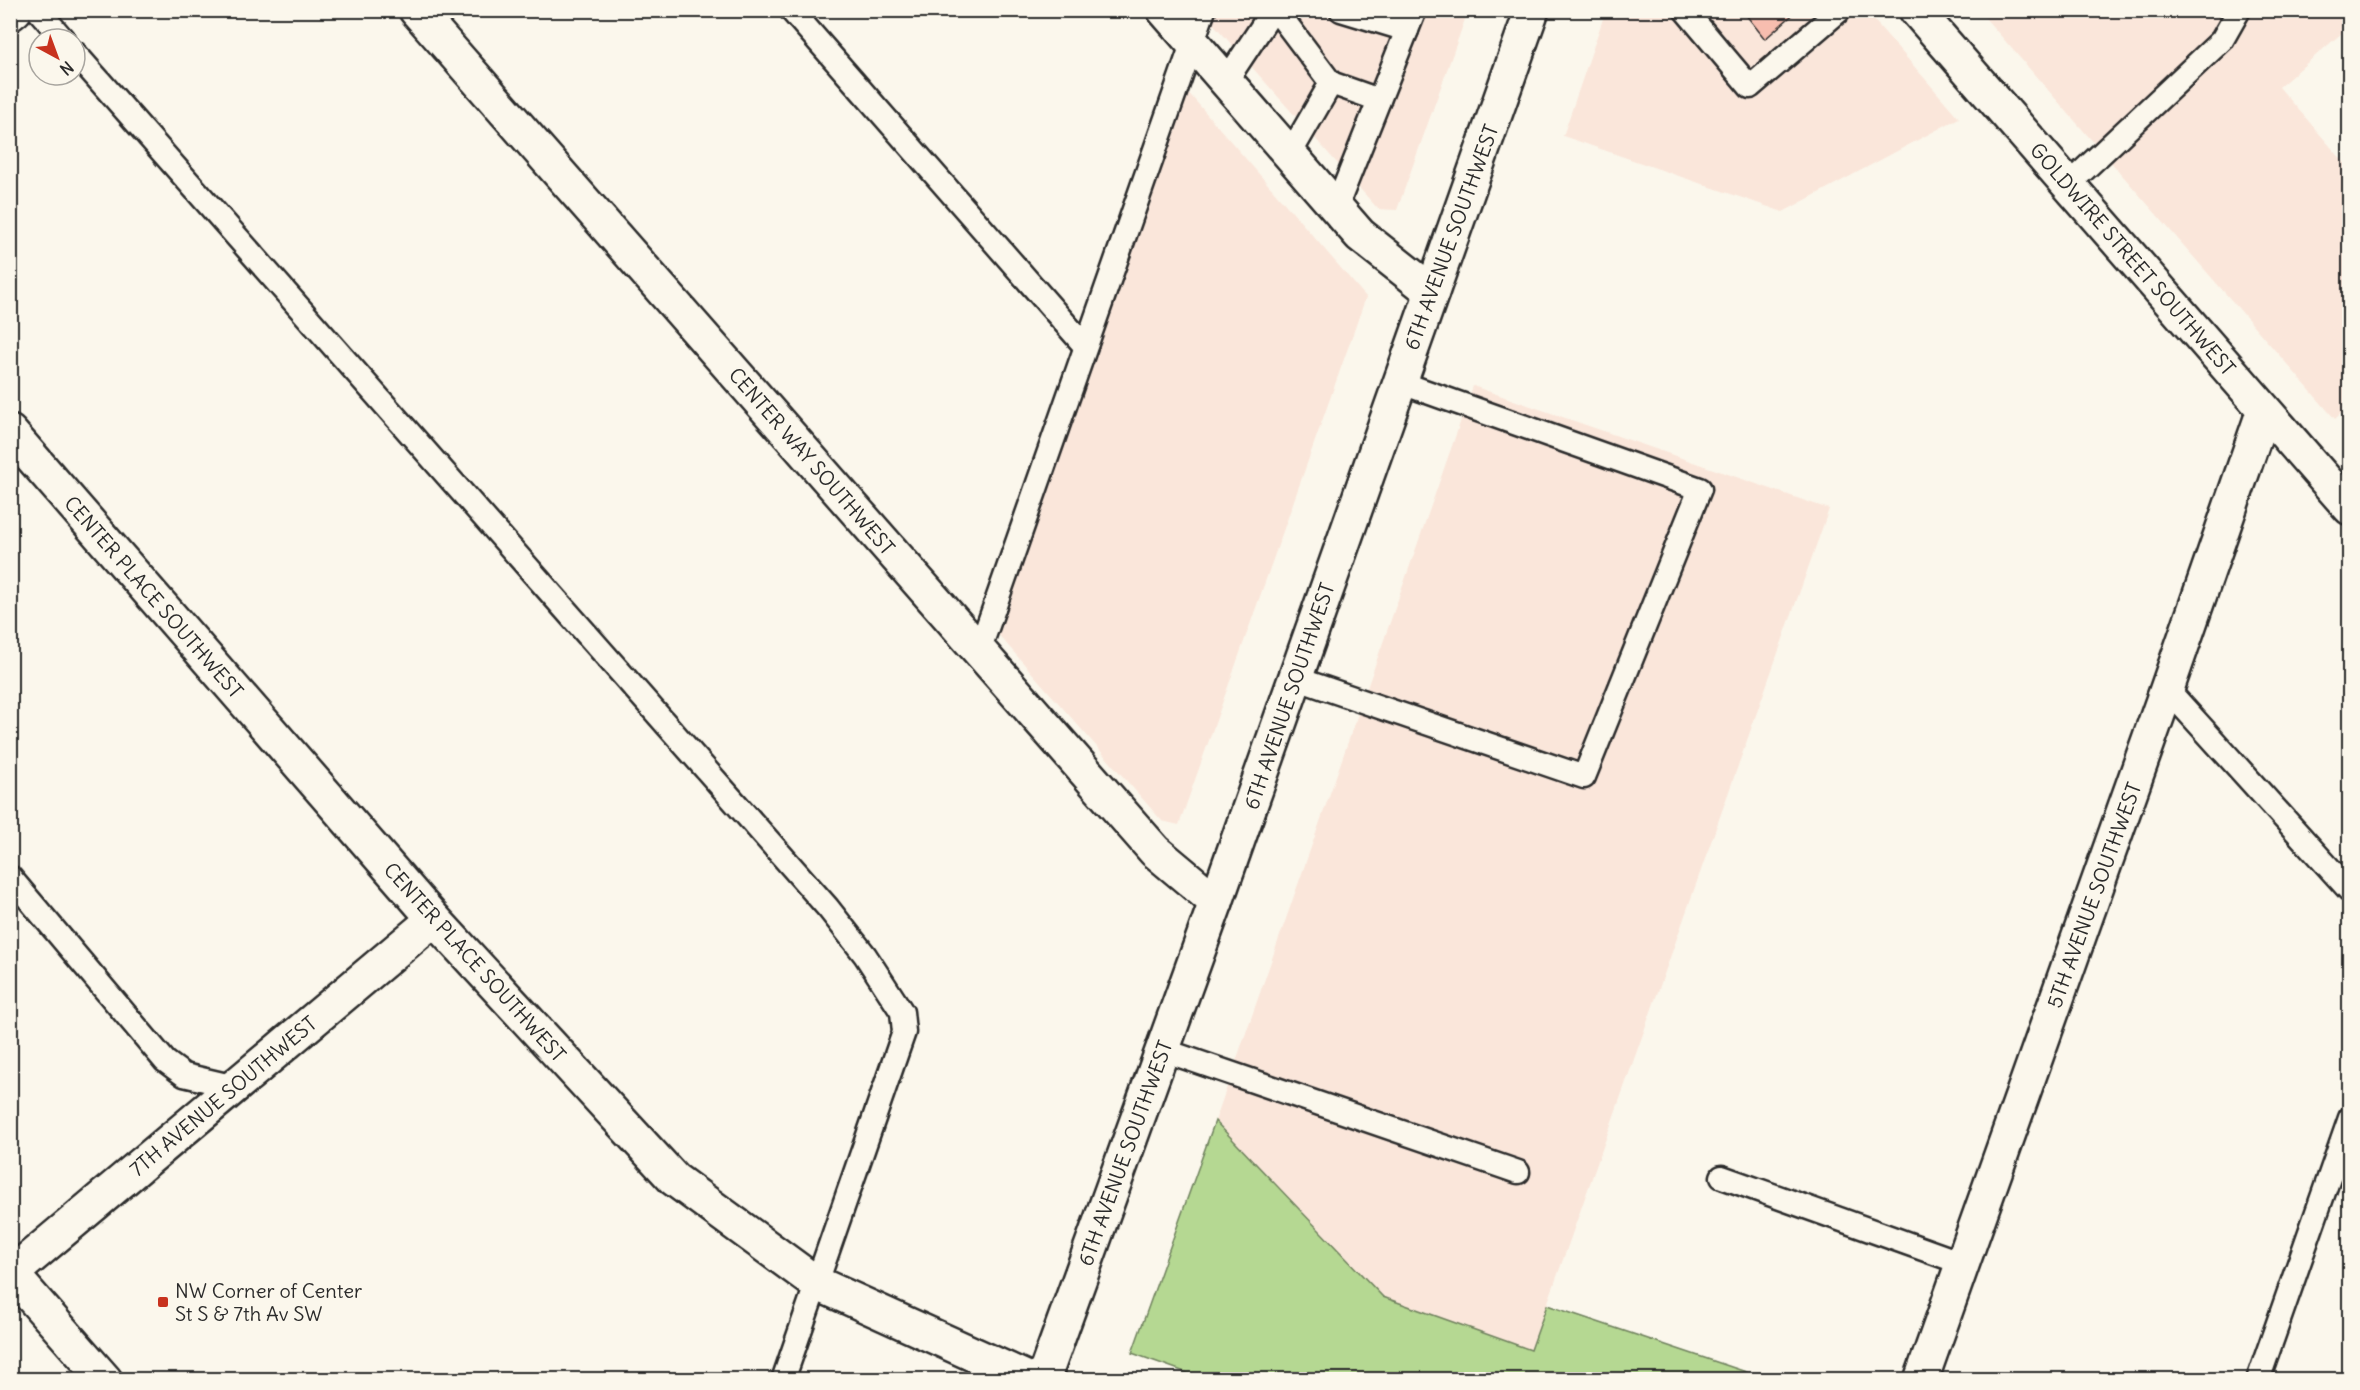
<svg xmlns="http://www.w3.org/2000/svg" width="2360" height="1390" viewBox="0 0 2360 1390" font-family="Delius,sans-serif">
  <rect width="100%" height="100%" fill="#fbf7ec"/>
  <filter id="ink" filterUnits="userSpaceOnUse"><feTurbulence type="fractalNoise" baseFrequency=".0167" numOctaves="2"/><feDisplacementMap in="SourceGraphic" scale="12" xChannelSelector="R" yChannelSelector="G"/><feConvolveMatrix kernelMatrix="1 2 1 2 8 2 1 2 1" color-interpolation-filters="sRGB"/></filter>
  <g filter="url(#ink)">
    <g fill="#fae6da">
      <path d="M1606 10 1866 11 1959 118 1783 212 1563 136Z"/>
      <path d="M1202 11H1468L1397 210 1378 209Z"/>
      <path d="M1979 11H2349V27L2279 87 2349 168V406L2335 419Z"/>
      <path d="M1186 90 1366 297 1179 825 1162 821 996 632Z"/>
      <path d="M1473 386 1829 509 1531 1350 1383 1297 1215 1121Z"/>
    </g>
    <path fill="#b5d892" stroke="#70825e" stroke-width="1.5" d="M1215 1121 1383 1297 1531 1350 1547 1305 1767 1379 1207 1380 1132 1353Z"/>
    <path fill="#f7bdaf" stroke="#2b2b2b" stroke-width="1.5" d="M1742 10H1798L1765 39Z"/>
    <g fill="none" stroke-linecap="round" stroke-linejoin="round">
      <g stroke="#2b2b2b" stroke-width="27">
        <g id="service">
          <path d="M38 10 63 39"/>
          <path d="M791 10 1085 346"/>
          <path d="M1276 10 1331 83 1290 154"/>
          <path d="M1341 10 1407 30"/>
          <path d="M1685 10 1750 87 1840 10"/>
          <path d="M75 53 828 908 865 955 902 1012 904 1032 783 1380"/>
          <path d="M1226 81 1273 10"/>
          <path d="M1331 83 1379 100"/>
          <path d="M2068 185 2222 40 2239 10"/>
          <path d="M1336 208 1415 10"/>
          <path d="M979 651 1204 10"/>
          <path d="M1295 678 1584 777 1700 489 1399 382"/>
          <path d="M2167 689 2350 891"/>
          <path d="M10 877 165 1061 184 1075 235 1087"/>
          <path d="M1163 1050 1518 1172"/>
          <path d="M1722 1177 1962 1263"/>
          <path d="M2258 1380 2350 1118"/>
        </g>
      </g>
      <g stroke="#2b2b2b" stroke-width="38">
        <g id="minor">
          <path d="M416 10 1155 851 1216 902"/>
          <path d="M1164 10 1360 235 1432 292"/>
          <path d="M1916 10 2350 508"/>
          <path d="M10 14 15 10"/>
          <path d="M10 432 434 919 674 1179 816 1283 1030 1380"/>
          <path d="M10 1275 434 919"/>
          <path d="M1921 1380 2167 689 2264 410"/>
        </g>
      </g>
      <g stroke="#2b2b2b" stroke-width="38">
        <path id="tertiary" d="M10 1272 105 1380"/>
      </g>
      <g stroke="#2b2b2b" stroke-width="38">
        <path id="secondary" d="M1043 1380 1216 902 1532 10"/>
      </g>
      <use href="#service" stroke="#fbf7ec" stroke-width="22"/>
      <use href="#minor" stroke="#fbf7ec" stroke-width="33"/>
      <use href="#tertiary" stroke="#fbf7ec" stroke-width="33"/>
      <use href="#secondary" stroke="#fbf7ec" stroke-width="33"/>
    </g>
  </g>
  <rect fill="#c8321e" stroke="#fbf7ec" stroke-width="2" x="157" y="1296" width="12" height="12" rx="3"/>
  <g text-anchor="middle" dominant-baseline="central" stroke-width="6" stroke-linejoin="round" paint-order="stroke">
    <g font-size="20" fill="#2b2b2b" stroke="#fbf7ec">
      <text transform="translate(1451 237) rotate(-70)">6TH AVENUE SOUTHWEST</text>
      <text transform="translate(2133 259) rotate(49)">GOLDWIRE STREET SOUTHWEST</text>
      <text transform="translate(812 461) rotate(49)">CENTER WAY SOUTHWEST</text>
      <text transform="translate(154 597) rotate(49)">CENTER PLACE SOUTHWEST</text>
      <text transform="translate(1289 696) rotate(-71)">6TH AVENUE SOUTHWEST</text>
      <text transform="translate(2094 895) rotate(-70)">5TH AVENUE SOUTHWEST</text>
      <text transform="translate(475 962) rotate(48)">CENTER PLACE SOUTHWEST</text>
      <text transform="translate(223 1096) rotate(-40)">7TH AVENUE SOUTHWEST</text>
      <text transform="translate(1125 1153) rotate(-70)">6TH AVENUE SOUTHWEST</text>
    </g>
    <g font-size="20" fill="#2b2b2b" stroke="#fbf7ec" text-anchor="start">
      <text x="175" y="1290">NW Corner of Center<tspan x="175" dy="23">St S &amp; 7th Av SW</tspan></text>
    </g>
  </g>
  <rect width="2360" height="1390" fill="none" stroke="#fbf7ec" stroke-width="36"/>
  <rect x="18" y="18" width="2324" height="1354" fill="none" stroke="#2b2b2b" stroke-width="2" filter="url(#ink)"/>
  <g transform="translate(57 57) rotate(139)"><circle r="28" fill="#fbf7ec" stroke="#a8a59f" stroke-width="1.5"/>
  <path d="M0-4.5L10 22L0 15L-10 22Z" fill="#c8321e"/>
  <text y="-9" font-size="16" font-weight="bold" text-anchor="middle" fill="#2b2b2b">N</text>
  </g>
</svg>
